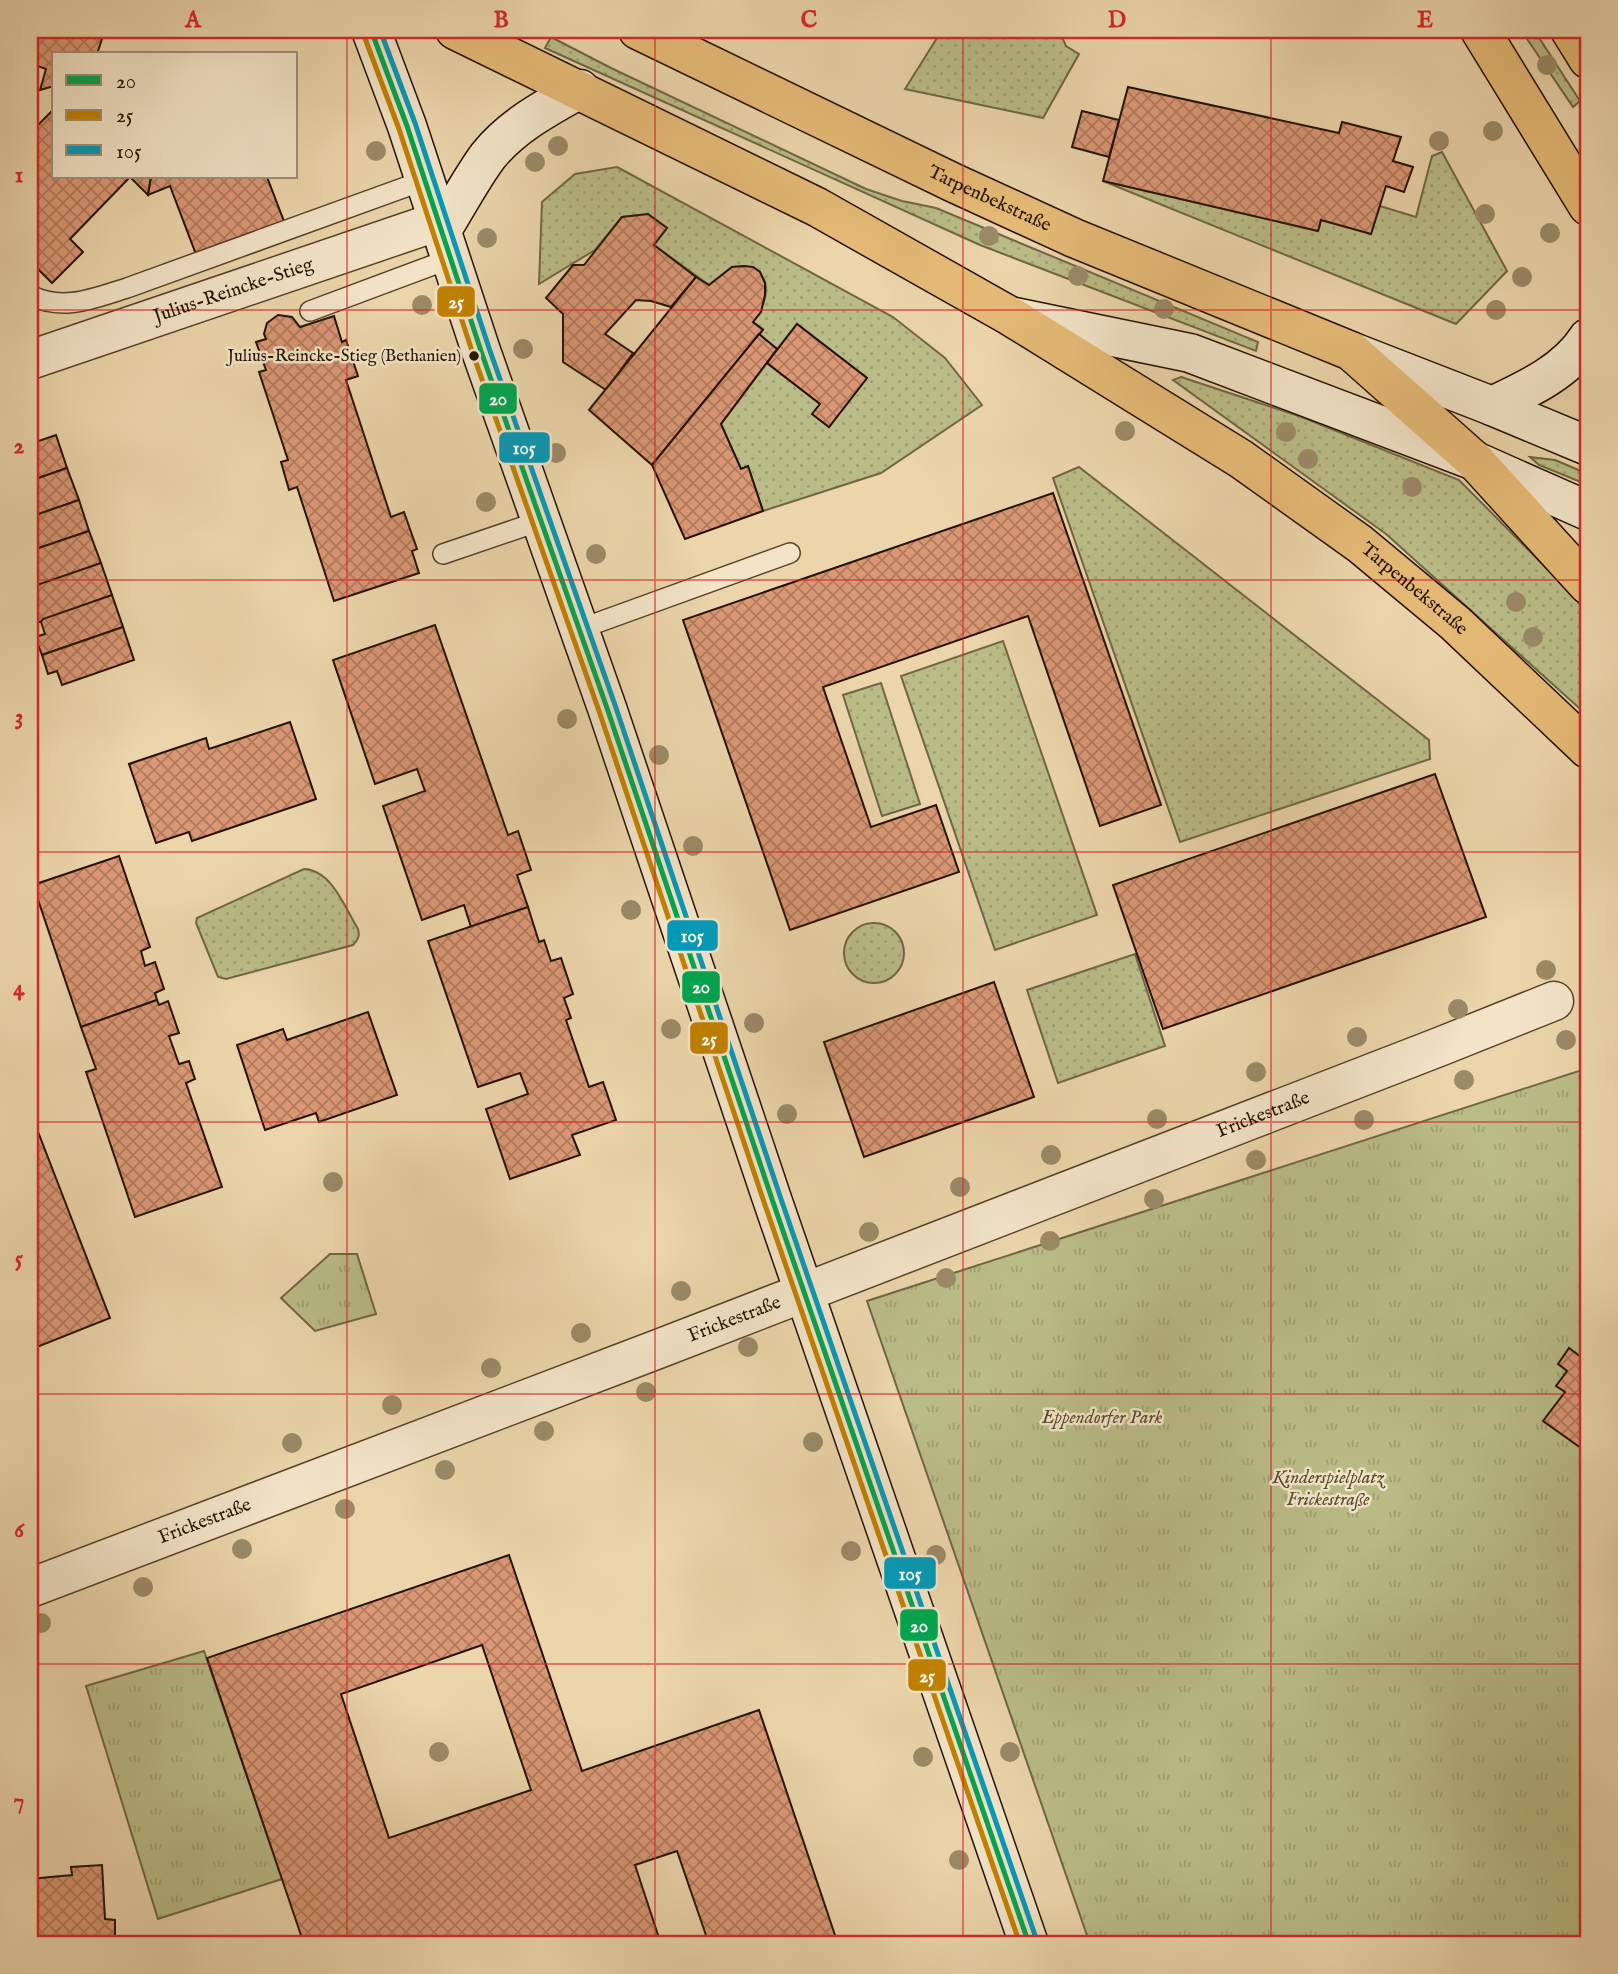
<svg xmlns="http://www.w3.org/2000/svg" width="1618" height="1974" viewBox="0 0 1618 1974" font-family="'IM FELL English',serif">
  <defs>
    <pattern id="grass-dots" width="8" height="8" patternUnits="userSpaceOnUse" patternTransform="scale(1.75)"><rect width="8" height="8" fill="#babc87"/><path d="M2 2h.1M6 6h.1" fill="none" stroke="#a0a173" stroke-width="1.8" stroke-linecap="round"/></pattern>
    <pattern id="park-tufts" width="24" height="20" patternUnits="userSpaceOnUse" patternTransform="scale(1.75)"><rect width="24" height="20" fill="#babc87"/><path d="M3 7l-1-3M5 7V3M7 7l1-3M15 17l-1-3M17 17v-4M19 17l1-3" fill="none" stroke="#a0a173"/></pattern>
    <pattern id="building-cross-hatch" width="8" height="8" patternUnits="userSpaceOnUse" patternTransform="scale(1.75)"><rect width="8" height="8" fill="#da9774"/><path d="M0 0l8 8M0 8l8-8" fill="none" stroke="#b17a5d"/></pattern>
  </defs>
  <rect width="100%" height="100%" fill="#ecd5ab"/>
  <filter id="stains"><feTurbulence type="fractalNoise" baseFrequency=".00286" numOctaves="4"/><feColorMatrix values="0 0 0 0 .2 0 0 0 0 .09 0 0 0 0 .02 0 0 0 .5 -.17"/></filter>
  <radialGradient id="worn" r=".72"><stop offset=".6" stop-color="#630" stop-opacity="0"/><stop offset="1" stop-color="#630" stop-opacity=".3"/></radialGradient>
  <g fill="url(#grass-dots)" stroke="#6f6644" stroke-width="2">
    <path d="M942 30H1059L1066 46 1079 54 1043 118 905 89Z"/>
    <path d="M1521 30H1534L1580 101 1573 107Z"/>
    <path d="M551 37 611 68 866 189 902 201 936 208 1258 342 1256 351 980 245 545 48Z"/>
    <path d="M1442 152 1507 271 1456 324 1103 181 1318 231 1321 220 1371 233 1380 206 1416 217 1432 156Z"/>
    <path d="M617 167 893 317 945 358 982 405 881 473 763 511 748 466 741 469 721 424 767 363 820 404 813 414 829 427 867 378 797 324 777 349 759 334 763 329 753 322C773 296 773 263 732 267L709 285 654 245 667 228 648 214 622 217 595 250 539 284 542 202 575 174Z"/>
    <path d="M1181 377 1299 416 1459 480 1569 591 1588 615V716L1386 534 1173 380Z"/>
    <path d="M1530 457 1555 460 1588 474V485L1539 465Z"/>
    <path d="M1079 467 1429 740 1430 759 1180 842 1053 478Z"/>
    <path d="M1003 641 1097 915 995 950 901 676Z"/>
    <path d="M881 683 920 804 882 816 843 695Z"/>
    <path d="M304 869C332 870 345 908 358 929 360 936 358 940 353 945L226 979 218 977 196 923 197 918Z"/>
    <circle cx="874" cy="953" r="30"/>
    <path d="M1135 954 1165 1046 1058 1083 1027 990Z"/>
  </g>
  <g fill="url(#park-tufts)" stroke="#6f6644" stroke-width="2">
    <path d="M1588 1068V1944H1090L867 1301Z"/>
    <path d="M330 1254H357L376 1314 315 1331 281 1298Z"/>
    <path d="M204 1651 282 1879 158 1919 86 1686Z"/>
  </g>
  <g fill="url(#building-cross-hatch)" stroke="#241100" stroke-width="2" fill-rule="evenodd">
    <path d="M30 30H105L97 54H54V86L40 90 46 69 30 63Z"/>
    <path d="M1128 87 1339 133 1342 122 1401 137 1393 161 1413 167 1404 192 1386 186 1371 234 1321 220 1318 231 1103 181Z"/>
    <path d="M54 109V177H151L148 195 130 177 70 239 83 252 52 283 30 261V133Z"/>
    <path d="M1082 111 1119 120 1109 157 1072 147Z"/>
    <path d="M151 177H267L285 224 197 257 170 186 148 195Z"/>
    <path d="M648 214 667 228 654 245 696 277 671 307 651 301 636 300 605 334 633 353 606 390 563 362V314L546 298 573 265H584L622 217Z"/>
    <path d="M744 266 753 267 760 272 765 283V295L761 312 753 322 763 330 652 465 589 410 696 277 709 285 732 267Z"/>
    <path d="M278 315 292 317 300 327 334 316 342 342 346 340 358 376 346 380 391 517 404 512 417 549 412 551 419 573 334 601 297 487 289 490 281 462 288 460 259 372 266 370 256 342 266 339 264 334 267 323Z"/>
    <path d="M797 324 867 378 829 427 812 414 820 404 767 363Z"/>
    <path d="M759 334 777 349 721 424 741 469 748 466 763 511 685 539 652 465Z"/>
    <path d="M56 435 67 468 30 481V444Z"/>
    <path d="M67 468 79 500 30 517V481Z"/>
    <path d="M1053 493 1161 805 1100 826 1028 616 823 687 871 827 936 805 959 872 790 930 683 620Z"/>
    <path d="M79 500 89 531 30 551V517Z"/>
    <path d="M89 531 101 563 30 589V551Z"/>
    <path d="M101 563 112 595 31 625 30 603 34 602 30 590 31 587Z"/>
    <path d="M112 595 123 627 42 655 35 637 45 634 41 622 43 619Z"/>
    <path d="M435 625 508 835 518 831 531 870 517 875 528 907 471 927 464 905 422 920 383 806 425 791 417 769 375 784 333 660Z"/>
    <path d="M123 627 134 660 62 685 57 671 48 674 42 655Z"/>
    <path d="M290 722 316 799 192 841 189 832 156 843 129 764 206 738 209 749Z"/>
    <path d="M1435 774 1486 917 1163 1029 1113 885Z"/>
    <path d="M119 856 150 947 141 951 145 966 155 962 164 989 155 993 157 1000 81 1027 33 885Z"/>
    <path d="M528 907 539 942 544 940 551 961 561 958 573 994 564 998 571 1018 566 1020 589 1087 603 1082 616 1120 572 1135 580 1155 510 1179 486 1109 528 1094 520 1073 478 1087 428 941Z"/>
    <path d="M994 982 1034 1097 864 1157 824 1042Z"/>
    <path d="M157 1000 159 1005 168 1001 179 1033 169 1036 179 1064 189 1061 195 1079 186 1083 222 1187 135 1217 86 1072 96 1069 81 1027Z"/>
    <path d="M368 1012 397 1095 319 1122 316 1113 265 1130 237 1045 283 1029 287 1040Z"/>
    <path d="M30 1111 110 1318 32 1349 30 1343Z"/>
    <path d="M1588 1347V1453L1543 1421 1565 1392 1556 1386 1567 1371 1558 1364 1569 1348 1581 1357Z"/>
    <path d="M509 1555 582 1771 759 1710 838 1944H709L677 1851 635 1865 661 1944H304L207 1658ZM482 1645 531 1790 389 1838 341 1694Z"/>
    <path d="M102 1865 105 1919 115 1920V1944H30V1879L72 1875 71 1867Z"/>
  </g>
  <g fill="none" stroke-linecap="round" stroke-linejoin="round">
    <g stroke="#56422b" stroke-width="22">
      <g id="lane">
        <path d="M30 295C63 312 94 298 127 288L425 180"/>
        <path d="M310 311 452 258"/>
        <path d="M443 554 540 521"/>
        <path d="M580 629 790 553"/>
      </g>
    </g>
    <g stroke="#56422b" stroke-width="41">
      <g id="street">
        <path id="s1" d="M30 360 439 221"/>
        <path id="s2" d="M30 1588 653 1351 1439 1047 1554 1001"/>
      </g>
    </g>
    <g stroke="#241100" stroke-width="41">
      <g id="secondary">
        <path d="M371 30 407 126 481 351 607 708 773 1202 1029 1944"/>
        <path d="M442 230C457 206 471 179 488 156 512 126 546 108 580 89"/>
        <path d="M1015 317 1190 353 1475 461 1588 511"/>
        <path d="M1353 352 1492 406 1588 446"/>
        <path d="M1492 406C1528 389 1566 372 1588 338"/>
      </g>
    </g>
    <g stroke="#241100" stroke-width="41">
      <g id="primary">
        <path id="s3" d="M455 30 817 207 1010 316 1241 459 1360 544 1455 623 1588 749"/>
        <path id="s4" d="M638 30 954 183 1074 238 1351 351 1475 461 1588 585"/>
        <path d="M1480 30 1588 206"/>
        <path d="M1570 30 1588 59"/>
      </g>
    </g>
    <use href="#lane" stroke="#f3e4c8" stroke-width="19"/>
    <use href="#street" stroke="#f3e4c8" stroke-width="38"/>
    <use href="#secondary" stroke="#f3e4c8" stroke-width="38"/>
    <use href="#primary" stroke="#e6ba76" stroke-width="38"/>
    <g stroke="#f3e4c8" stroke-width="10">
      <path id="bus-1" d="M371 30 407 126 481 351 607 708 773 1202 1029 1944"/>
    </g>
    <g stroke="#f3e4c8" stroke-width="10">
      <path id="bus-2" d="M363 33 399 129 473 354 599 711 765 1205 1020 1944"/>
    </g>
    <g stroke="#f3e4c8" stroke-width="10">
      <path id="bus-3" d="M380 30 415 123 489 348 615 705 781 1199 1037 1941"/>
    </g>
    <use href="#bus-1" stroke="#00a651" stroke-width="5"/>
    <use href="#bus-2" stroke="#c28100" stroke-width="5"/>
    <use href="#bus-3" stroke="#049ab9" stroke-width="5"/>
  </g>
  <g fill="#9b8a67">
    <circle cx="1547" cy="65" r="10"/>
    <circle cx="1493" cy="131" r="10"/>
    <circle cx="1439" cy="141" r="10"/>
    <circle cx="558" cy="146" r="10"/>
    <circle cx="376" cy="151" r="10"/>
    <circle cx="535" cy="162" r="10"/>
    <circle cx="1485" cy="214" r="10"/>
    <circle cx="1550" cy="233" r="10"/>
    <circle cx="989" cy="236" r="10"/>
    <circle cx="487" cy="238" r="10"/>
    <circle cx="1078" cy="276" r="10"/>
    <circle cx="1522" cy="277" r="10"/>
    <circle cx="422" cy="305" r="10"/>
    <circle cx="1164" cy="309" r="10"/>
    <circle cx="1496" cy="310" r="10"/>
    <circle cx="523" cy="349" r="10"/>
    <circle cx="1125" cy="431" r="10"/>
    <circle cx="1286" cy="432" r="10"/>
    <circle cx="556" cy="453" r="10"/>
    <circle cx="1308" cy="459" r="10"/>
    <circle cx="1412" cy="487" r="10"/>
    <circle cx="486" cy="502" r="10"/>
    <circle cx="596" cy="554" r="10"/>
    <circle cx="1516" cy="602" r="10"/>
    <circle cx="1533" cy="637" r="10"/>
    <circle cx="567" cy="719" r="10"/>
    <circle cx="659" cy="755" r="10"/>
    <circle cx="693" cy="846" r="10"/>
    <circle cx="631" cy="910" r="10"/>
    <circle cx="1546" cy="970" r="10"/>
    <circle cx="1458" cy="1009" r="10"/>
    <circle cx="754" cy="1023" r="10"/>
    <circle cx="671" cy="1029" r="10"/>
    <circle cx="1357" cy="1037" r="10"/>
    <circle cx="1566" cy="1040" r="10"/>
    <circle cx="1256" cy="1072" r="10"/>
    <circle cx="1464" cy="1080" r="10"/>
    <circle cx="787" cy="1114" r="10"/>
    <circle cx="1157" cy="1119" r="10"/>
    <circle cx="1364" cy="1120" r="10"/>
    <circle cx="1051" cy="1155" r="10"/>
    <circle cx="1256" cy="1160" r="10"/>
    <circle cx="333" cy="1182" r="10"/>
    <circle cx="960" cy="1187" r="10"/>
    <circle cx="1154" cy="1199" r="10"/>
    <circle cx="869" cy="1232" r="10"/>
    <circle cx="1050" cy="1241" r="10"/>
    <circle cx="946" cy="1278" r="10"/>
    <circle cx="681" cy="1291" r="10"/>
    <circle cx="581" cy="1333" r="10"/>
    <circle cx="748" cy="1347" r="10"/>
    <circle cx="491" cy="1368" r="10"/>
    <circle cx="646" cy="1392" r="10"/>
    <circle cx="392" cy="1405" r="10"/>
    <circle cx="544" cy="1431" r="10"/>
    <circle cx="813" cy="1442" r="10"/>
    <circle cx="292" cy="1443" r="10"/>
    <circle cx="445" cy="1470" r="10"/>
    <circle cx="345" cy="1509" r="10"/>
    <circle cx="242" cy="1549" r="10"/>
    <circle cx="851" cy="1551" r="10"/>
    <circle cx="936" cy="1555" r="10"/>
    <circle cx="143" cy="1587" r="10"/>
    <circle cx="41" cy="1623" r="10"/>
    <circle cx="439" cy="1752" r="10"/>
    <circle cx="1010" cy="1752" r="10"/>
    <circle cx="923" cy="1757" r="10"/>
    <circle cx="959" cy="1860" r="10"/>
  </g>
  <path fill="none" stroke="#d62828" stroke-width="2" stroke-opacity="0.55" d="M347 30V1944M655 30V1944M963 30V1944M1271 30V1944M30 310H1588M30 580H1588M30 852H1588M30 1122H1588M30 1394H1588M30 1664H1588"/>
  <circle fill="#241100" stroke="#f3e4c8" stroke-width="2.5" cx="474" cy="356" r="6"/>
  <g text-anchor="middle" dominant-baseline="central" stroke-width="5" stroke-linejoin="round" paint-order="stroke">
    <g font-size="17" fill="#241100" stroke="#f3e4c8" text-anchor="end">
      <text x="461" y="356">Julius-Reincke-Stieg (Bethanien)</text>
    </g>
    <g font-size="19" fill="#241100" stroke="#f3e4c8">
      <text stroke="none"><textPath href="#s4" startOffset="390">Tarpenbekstraße</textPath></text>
      <text stroke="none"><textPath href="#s1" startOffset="215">Julius-Reincke-Stieg</textPath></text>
      <text stroke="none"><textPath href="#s3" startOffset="1113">Tarpenbekstraße</textPath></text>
      <text stroke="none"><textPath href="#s2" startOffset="1321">Frickestraße</textPath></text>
      <text stroke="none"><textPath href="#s2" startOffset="754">Frickestraße</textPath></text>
      <text stroke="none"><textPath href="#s2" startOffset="187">Frickestraße</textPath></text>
    </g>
    <g font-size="19" font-style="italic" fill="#584d2f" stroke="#f3e4c8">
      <text x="1102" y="1418">Eppendorfer Park</text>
      <text x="1328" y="1478">Kinderspielplatz<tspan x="1328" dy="22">Frickestraße</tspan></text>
    </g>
  </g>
  <g stroke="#f3e4c8" stroke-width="2.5">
    <rect x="436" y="285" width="40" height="33" rx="7" fill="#c28100"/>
    <rect x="478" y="382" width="40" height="33" rx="7" fill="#00a651"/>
    <rect x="498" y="431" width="53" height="33" rx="7" fill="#049ab9"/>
    <rect x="666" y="919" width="53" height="33" rx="7" fill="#049ab9"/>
    <rect x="681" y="970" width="40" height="34" rx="7" fill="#00a651"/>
    <rect x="689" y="1021" width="40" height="34" rx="7" fill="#c28100"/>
    <rect x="883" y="1556" width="54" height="34" rx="7" fill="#049ab9"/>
    <rect x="899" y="1608" width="40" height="34" rx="7" fill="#00a651"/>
    <rect x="907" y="1658" width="40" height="34" rx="7" fill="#c28100"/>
  </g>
  <g font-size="19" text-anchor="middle" font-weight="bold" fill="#fff">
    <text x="456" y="308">25</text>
    <text x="498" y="405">20</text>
    <text x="524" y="454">105</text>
    <text x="692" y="942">105</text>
    <text x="701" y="993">20</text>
    <text x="709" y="1045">25</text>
    <text x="910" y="1580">105</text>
    <text x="919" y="1632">20</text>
    <text x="927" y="1682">25</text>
  </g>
  <rect width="1618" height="1974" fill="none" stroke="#ecd5ab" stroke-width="77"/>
  <rect x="52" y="52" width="245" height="126" fill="#f3e4c8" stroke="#a09078" stroke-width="2"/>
  <rect x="66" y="75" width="35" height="10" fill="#00a651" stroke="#a09078" stroke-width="2"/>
  <text x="116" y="88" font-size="21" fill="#241100">20</text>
  <rect x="66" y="110" width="35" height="10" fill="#c28100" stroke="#a09078" stroke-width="2"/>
  <text x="116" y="122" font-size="21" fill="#241100">25</text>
  <rect x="66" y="145" width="35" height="10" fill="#049ab9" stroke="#a09078" stroke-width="2"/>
  <text x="116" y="158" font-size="21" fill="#241100">105</text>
  <rect x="38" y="38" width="1542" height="1898" fill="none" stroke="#d62828" stroke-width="2.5"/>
  <g font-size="23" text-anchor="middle" font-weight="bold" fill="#d62828">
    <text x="193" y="27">A</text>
    <text x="501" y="27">B</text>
    <text x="809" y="27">C</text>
    <text x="1117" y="27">D</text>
    <text x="1425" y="27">E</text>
    <text x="19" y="182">1</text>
    <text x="19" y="453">2</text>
    <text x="19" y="724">3</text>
    <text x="19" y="995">4</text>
    <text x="19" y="1266">5</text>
    <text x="19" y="1537">6</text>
    <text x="19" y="1808">7</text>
  </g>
  <rect width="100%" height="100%" filter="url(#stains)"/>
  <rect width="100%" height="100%" fill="url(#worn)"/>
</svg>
